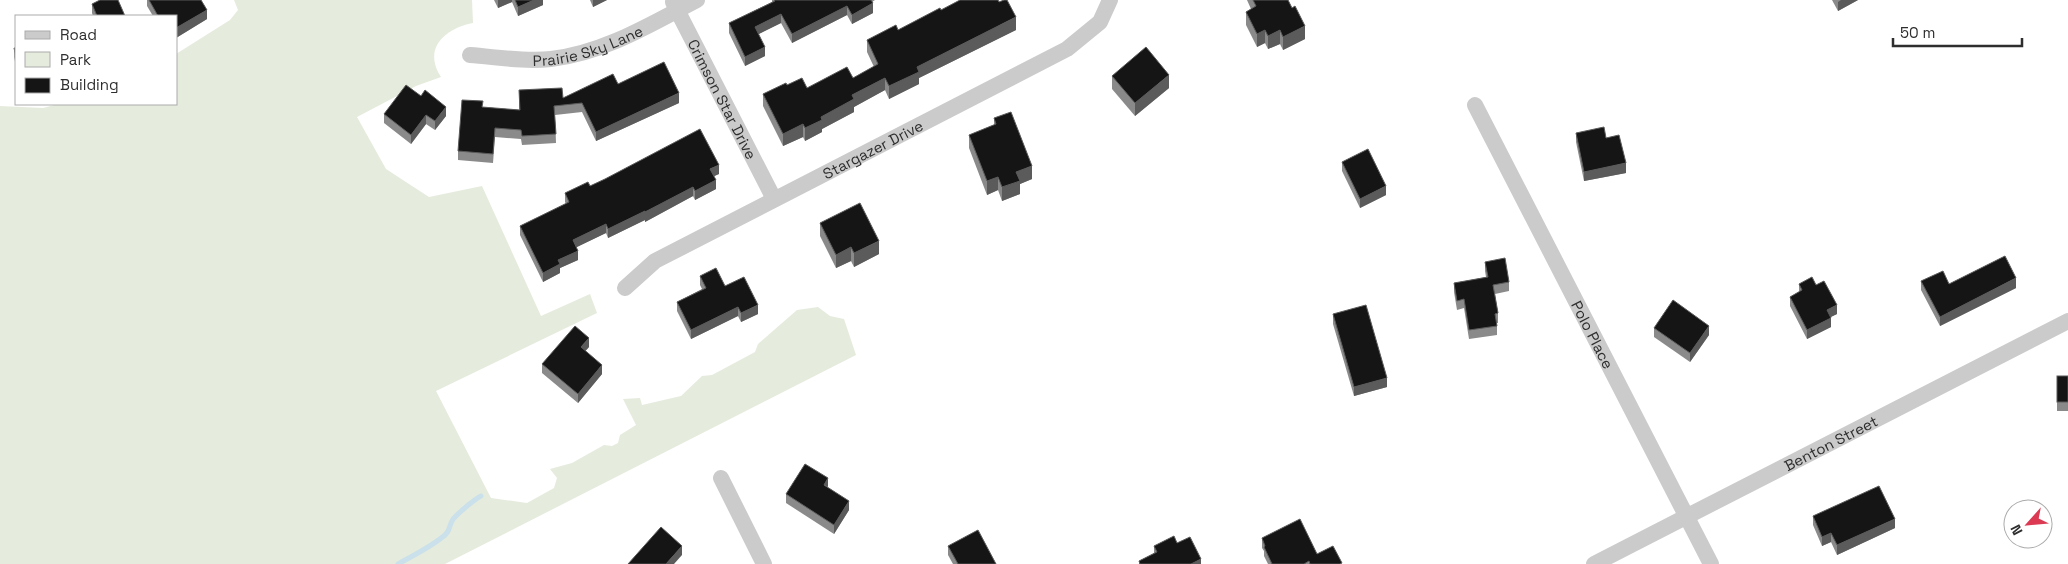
<svg xmlns="http://www.w3.org/2000/svg" width="2068" height="564" viewBox="0 0 2068 564" font-family="'Space Grotesk',sans-serif">
  <rect width="100%" height="100%" fill="#fff"/>
  <path fill="#e5ebdd" d="M234 0H472L473 23C446 28 422 48 441 77L416 86 357 117 386 169 429 197 482 186 541 316 590 294 597 313 436 391 491 498 527 503 554 488 557 478 550 469 572 463 604 445 612 446 618 443 620 435 636 425 623 399 640 398 642 405 681 396 702 376 712 375 755 352 758 344 797 310 818 307 830 316 844 319 856 355 445 564H0V106L43 108 58 104H176V54L230 20 238 10Z"/>
  <g fill="none" stroke-linecap="round" stroke-linejoin="round">
    <path stroke="#cae0ea" stroke-width="5" d="M398 564C414 555 431 547 445 535 450 531 449 526 452 521 454 516 475 499 481 496"/>
    <g stroke="#cbcbcb" stroke-width="16">
      <path id="s1" d="M673 2 774 199"/>
      <path id="s2" d="M470 55C497 57 524 62 551 59 604 53 651 24 697 0"/>
      <path id="s3" d="M1475 105 1711 564"/>
      <path id="s4" d="M625 288 655 261 1067 49 1100 22 1110 0"/>
      <path d="M721 478 764 564"/>
      <path id="s5" d="M1594 564 2068 321"/>
    </g>
  </g>
  <g fill="#8a8a8a">
    <path d="M147 0H201L207 19 176 38V16H153L147 6Z"/>
    <path d="M494 0H543V5L518 16 512 2 498 8Z"/>
    <path d="M590 0H607L593 7Z"/>
    <path d="M772 0H875L872 2 873 13 852 24 847 15 792 43 781 23 758 34 765 56 745 66 729 33V23L772 2Z"/>
    <path d="M1247 0H1288L1305 39 1283 50 1280 44 1268 49 1265 43 1257 47 1246 25V12L1251 9Z"/>
    <path d="M1832 0H1858L1838 11Z"/>
    <path d="M92 4 125 16H93L92 13Z"/>
    <path d="M941 10 1016 30 919 78V84L889 99 885 90 854 107V112L822 129V132L805 141 803 137 783 146 763 106V94L787 85 807 88 853 78 874 67 867 52V40L898 30Z"/>
    <path d="M14 48H16V66L14 57Z"/>
    <path d="M1112 76 1169 88 1135 116 1112 89Z"/>
    <path d="M618 84 679 103 596 141 582 112 555 115 556 143 522 145 521 139 495 137 493 163 458 160V151L483 107 519 110V90L563 98Z"/>
    <path d="M384 114 446 116 435 130 426 124 411 144 384 123Z"/>
    <path d="M994 118 1032 179 1020 184V194L1002 201 998 190 987 195 969 148V135L994 125Z"/>
    <path d="M1576 133 1606 138 1626 173 1584 181 1576 142Z"/>
    <path d="M1342 162 1386 195 1360 208 1342 171Z"/>
    <path d="M719 174 714 176 716 189 695 200 693 196 645 222V220L608 238 606 233 576 247 578 260 560 268V273L543 282 520 235V226L566 204 565 202V193L590 186Z"/>
    <path d="M820 223 879 254 854 267 851 261 836 268 820 236Z"/>
    <path d="M1485 262 1509 282V291L1495 294 1498 313V323H1497V335L1469 339 1464 308 1457 310 1454 292V283L1486 277 1485 271Z"/>
    <path d="M700 276 725 286 758 314 741 322 738 316 691 339 677 311V302L702 289 700 285Z"/>
    <path d="M1921 281 1949 284 2016 288 1940 326 1921 290Z"/>
    <path d="M1799 284 1816 285 1837 314 1830 317 1831 327 1807 339 1790 306V297L1799 292Z"/>
    <path d="M1333 314 1387 387 1354 396 1333 324Z"/>
    <path d="M1654 328 1709 335 1690 362 1654 337Z"/>
    <path d="M589 347 585 351 602 374 578 403 542 373V364Z"/>
    <rect x="2057" y="376" width="11" height="35"/>
    <path d="M786 494 849 510 834 534 786 503Z"/>
    <path d="M1813 516 1895 528 1837 555 1831 542 1822 546 1813 525Z"/>
    <path d="M1262 538 1317 554 1342 564H1268L1264 556V551L1262 548Z"/>
    <path d="M1177 543 1201 564H1139V561L1154 553V546Z"/>
    <path d="M948 546 996 564H953L948 555Z"/>
  </g>
  <g fill="#5b5b5b">
    <path d="M498 0H512V2L498 8Z"/>
    <path d="M534 0H543V5L518 16V7Z"/>
    <path d="M593 0H607L593 7Z"/>
    <path d="M1841 0H1858L1838 11V2Z"/>
    <path d="M873 3V13L852 24V15Z"/>
    <path d="M847 6V15L792 43V34Z"/>
    <path d="M207 10V19L176 38V28Z"/>
    <path d="M781 14V23L755 36V27Z"/>
    <path d="M1016 17V30L919 78V84L889 99V86L917 67Z"/>
    <path d="M1305 26V39L1283 50V37Z"/>
    <path d="M1265 30V43L1257 47V34Z"/>
    <path d="M1280 30V44L1268 49V36Z"/>
    <path d="M765 47V56L745 66V57Z"/>
    <path d="M1169 75V88L1135 116V103Z"/>
    <path d="M885 78V90L854 107V112L822 129V132L805 141V128L852 95Z"/>
    <path d="M679 93V103L596 141V132Z"/>
    <path d="M446 107V116L435 130V121Z"/>
    <path d="M426 115V124L411 144V135Z"/>
    <path d="M803 124V137L783 146V134Z"/>
    <path d="M1626 163V173L1584 181V172Z"/>
    <path d="M719 165V174L710 178V169Z"/>
    <path d="M1032 166V179L1020 184V194L1002 201V187L1016 172Z"/>
    <path d="M998 177V190L987 195V181Z"/>
    <path d="M716 180V189L695 200V191Z"/>
    <path d="M1386 186V195L1360 208V199Z"/>
    <path d="M693 187V196L645 222V212Z"/>
    <path d="M645 211V220L608 238V229Z"/>
    <path d="M606 224V233L573 249V240Z"/>
    <path d="M879 241V254L854 267V253Z"/>
    <path d="M851 247V261L836 268V255Z"/>
    <path d="M578 251V260L560 268V273L543 282V273L558 260Z"/>
    <path d="M2016 278V288L1940 326V317Z"/>
    <path d="M758 305V314L741 322V313Z"/>
    <path d="M1837 305V314L1827 319V310Z"/>
    <path d="M738 307V316L691 339V330Z"/>
    <path d="M1831 318V327L1807 339V330Z"/>
    <path d="M1709 326V335L1690 362V353Z"/>
    <path d="M589 338V347L581 356V347Z"/>
    <path d="M602 365V374L578 403V394Z"/>
    <path d="M1387 378V387L1354 396V387Z"/>
    <path d="M828 478V487L824 485Z"/>
    <path d="M849 501V510L834 534V525Z"/>
    <path d="M1895 519V528L1837 555V545Z"/>
    <path d="M1831 533V542L1822 546V537Z"/>
    <path d="M682 546V555L674 564H666Z"/>
    <path d="M1201 559V564H1191Z"/>
  </g>
  <g fill="#151515" stroke="#5b5b5b">
    <path d="M100 0H118L125 16H97L92 4Z"/>
    <path d="M149 0H201L207 10 176 28V16H158Z"/>
    <path d="M515 0H534L518 7Z"/>
    <path d="M774 0H871L873 3 852 15 847 6 792 34 781 14 755 27 765 47 745 57 729 23 775 1Z"/>
    <path d="M960 0H998L999 2 1004 0H1007L1016 17 917 67 919 72 889 86 885 78 852 95 854 99 821 117 822 120 805 128 803 124 783 134 763 94 786 83 787 85 802 78 807 88 847 67 853 78 878 64 867 40 896 25 898 30 940 8 941 10Z"/>
    <path d="M1253 0H1288L1292 8 1295 6 1305 26 1283 37 1280 30 1268 36 1265 30 1257 34 1246 12 1256 6Z"/>
    <path d="M1146 47 1169 75 1135 103 1112 76Z"/>
    <path d="M14 48H16V57Z"/>
    <path d="M664 62 679 93 596 132 582 103 554 106 556 134 522 136 521 130 495 128 493 154 458 151 462 100 483 101 482 107 520 110 519 90 562 88 563 98 613 74 618 84Z"/>
    <path d="M406 85 421 96 425 90 446 107 435 121 426 115 411 135 384 114Z"/>
    <path d="M1011 112 1032 166 1016 172 1020 181 1002 187 998 177 987 181 969 135 996 124 994 118Z"/>
    <path d="M1604 127 1606 138 1619 135 1626 163 1584 172 1576 133Z"/>
    <path d="M700 129 719 165 710 169 716 180 695 191 693 187 645 212V211L608 229 606 224 573 240 578 251 558 260 560 264 543 273 520 226 569 202 565 193 588 182 590 186 605 179Z"/>
    <path d="M1368 149 1386 186 1360 199 1342 162Z"/>
    <path d="M860 203 879 241 854 253 851 247 836 255 820 223Z"/>
    <path d="M2005 256 2016 278 1940 317 1921 281 1943 271 1949 284Z"/>
    <path d="M1505 258 1509 282 1493 285 1498 313 1495 314 1497 326 1469 330 1464 299 1457 301 1454 283 1488 277 1485 262Z"/>
    <path d="M716 268 725 286 744 277 758 305 741 313 738 307 691 330 677 302 706 288 700 276Z"/>
    <path d="M1812 277 1816 285 1824 281 1837 305 1827 310 1831 318 1807 330 1790 297 1802 290 1799 284Z"/>
    <path d="M1673 300 1709 326 1690 353 1654 328Z"/>
    <path d="M1366 305 1387 378 1354 387 1333 314Z"/>
    <path d="M575 326 589 338 581 347 602 365 578 394 542 364Z"/>
    <rect x="2057" y="376" width="11" height="26"/>
    <path d="M805 464 828 478 824 485 849 501 834 525 786 494Z"/>
    <path d="M1879 486 1895 519 1837 545 1831 533 1822 537 1813 516Z"/>
    <path d="M1300 519 1317 554 1333 546 1342 563 1340 564H1310L1309 561 1304 564H1272L1264 547 1265 546 1262 538Z"/>
    <path d="M661 527 682 546 666 564H628Z"/>
    <path d="M978 530 996 564H958L948 546Z"/>
    <path d="M1174 536 1177 543 1190 537 1201 559 1191 564H1140L1139 561 1157 552 1154 546Z"/>
  </g>
  <g text-anchor="middle" dominant-baseline="central" stroke-width="5" stroke-linejoin="round" paint-order="stroke">
    <g font-size="15" fill="#2e2e2e" stroke="#fff">
      <text stroke="none"><textPath href="#s2" startOffset="120">Prairie Sky Lane</textPath></text>
      <text stroke="none"><textPath href="#s1" startOffset="109">Crimson Star Drive</textPath></text>
      <text stroke="none"><textPath href="#s4" startOffset="285">Stargazer Drive</textPath></text>
      <text stroke="none"><textPath href="#s3" startOffset="258">Polo Place</textPath></text>
      <text stroke="none"><textPath href="#s5" startOffset="266">Benton Street</textPath></text>
    </g>
  </g>
  <rect x="15" y="15" width="162" height="90" fill="#ffffff" stroke="#ababab"/>
  <rect x="25" y="31" width="25" height="8" fill="#cbcbcb" stroke="#ababab"/>
  <text x="60" y="40" font-size="15" fill="#2e2e2e">Road</text>
  <rect x="25" y="52" width="25" height="15" fill="#e5ebdd" stroke="#ababab"/>
  <text x="60" y="65" font-size="15" fill="#2e2e2e">Park</text>
  <rect x="25" y="78" width="25" height="15" fill="#151515" stroke="#ababab"/>
  <text x="60" y="90" font-size="15" fill="#2e2e2e">Building</text>
  <g transform="translate(2028 524) rotate(243)"><circle r="24" fill="#ffffff" stroke="#ababab"/>
  <path d="M0-4L9 19L0 12L-9 19Z" fill="#db3a52"/>
  <text y="-8" font-size="14" font-weight="bold" text-anchor="middle" fill="#2e2e2e">N</text>
  </g>
  <path d="M1893 38v8h129v-8" fill="none" stroke="#2e2e2e" stroke-width="2.5"/>
  <text x="1900" y="38" font-size="15" fill="#2e2e2e" stroke="#ffffff" stroke-width="4" paint-order="stroke">50 m</text>
</svg>
